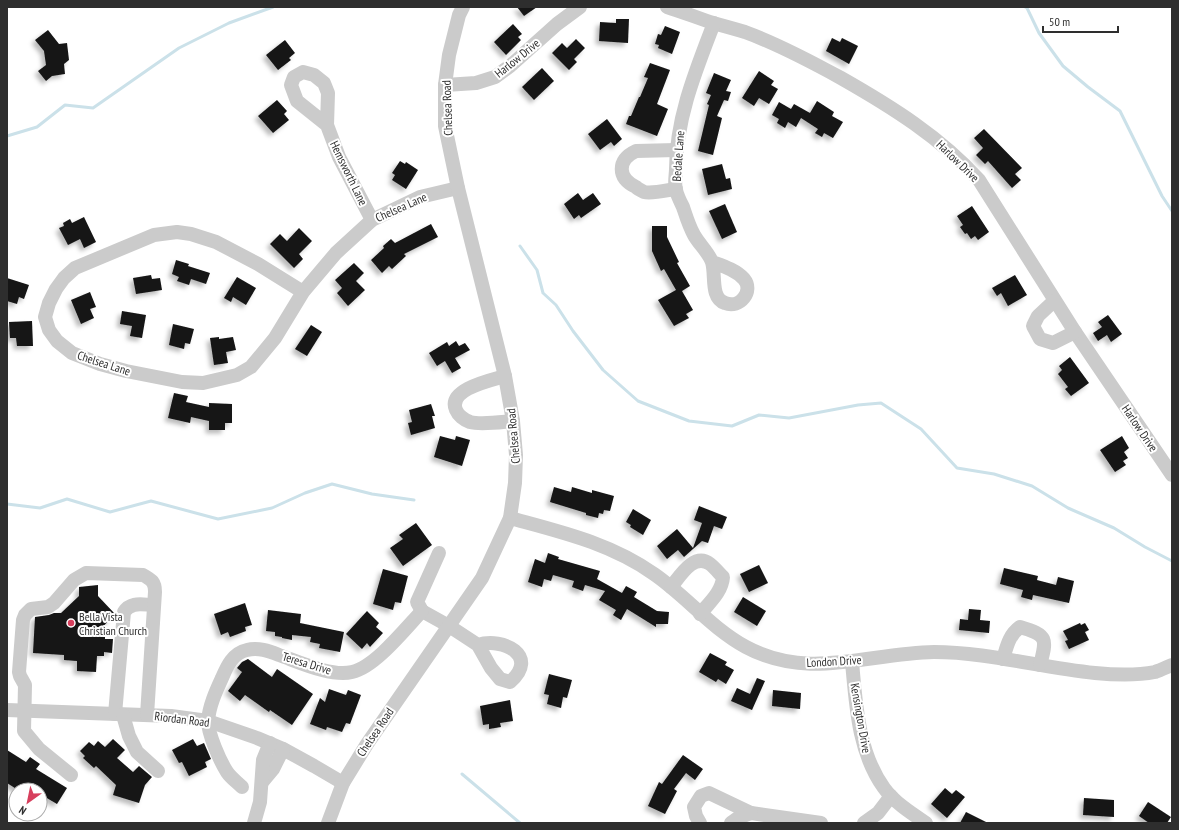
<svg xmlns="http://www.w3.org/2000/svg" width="1179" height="830" viewBox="0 0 1179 830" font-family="'PT Sans Narrow',sans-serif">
  <defs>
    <filter id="shadow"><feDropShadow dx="-3.5" dy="3.5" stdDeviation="2" flood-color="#0004"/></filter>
  </defs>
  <rect width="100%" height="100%" fill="#fff"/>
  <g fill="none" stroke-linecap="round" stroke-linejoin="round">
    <g stroke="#cbe1e9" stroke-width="3">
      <path d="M1025 7 1027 8 1039 33 1063 66 1088 87 1120 111 1162 196 1172 211"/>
      <path d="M7 136 37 127 65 105 93 108 179 48 229 23 273 7"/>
      <path d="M520 246 537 270 543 293 556 305 573 331 603 370 638 401 689 421 732 426 759 415 789 418 858 405 881 403 921 429 957 468 994 474 1032 486 1068 508 1114 528 1145 547 1172 561"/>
      <path d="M7 504 40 508 67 499 110 512 151 501 218 519 272 508 305 493 332 484 372 494 414 500"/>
      <path d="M462 774 520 823"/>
    </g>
  </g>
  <g fill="#151515" filter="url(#shadow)">
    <path d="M517 7H537L524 16Z"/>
    <path d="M616 19H629L628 43 599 41 600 22 616 23Z"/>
    <path d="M513 24 522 34 518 37 521 40 506 55 494 42Z"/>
    <path d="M665 26 680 32 672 54 658 48 659 45 655 44 658 34 661 35Z"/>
    <path d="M48 30 59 44 67 43 69 60 64 64 65 74 52 76 46 81 38 71 46 65 44 51 35 40Z"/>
    <path d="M832 38 840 42 842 38 858 46 849 64 826 51Z"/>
    <path d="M576 39 585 48 574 59 577 62 569 70 552 53 562 43 567 48Z"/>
    <path d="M285 40 295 53 289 58 291 60 278 70 266 55Z"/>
    <path d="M650 63 670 70 657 104 668 109 657 136 626 124 629 116H631L639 97H640L648 78 644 77Z"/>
    <path d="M542 68 554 81 534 100 522 87Z"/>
    <path d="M759 71 774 81 771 85 778 89 769 104 759 98 754 106 742 98Z"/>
    <path d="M714 73 731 80 726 91 731 92 728 101 724 100 717 116 722 118 713 155 698 151 709 105 707 104 711 95 706 93Z"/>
    <path d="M277 100 287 111 284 114 289 120 273 133 258 116Z"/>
    <path d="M817 101 834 112 832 116 843 122 833 138 824 133 822 137 815 133 818 129 801 118 796 127 788 122 785 128 777 123 779 119 772 115 779 102 791 109 794 104 810 113Z"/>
    <path d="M607 119 622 139 614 146 611 142 600 150 588 134Z"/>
    <path d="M984 129 1022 168 1015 174 1021 180 1012 188 988 161 985 164 976 155 983 148 974 138Z"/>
    <path d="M400 161 405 164 406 162 418 170 406 189 392 180 395 175 392 173Z"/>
    <path d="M722 164 726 179 730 178 732 189 708 195 702 169Z"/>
    <path d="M578 193 583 200 593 193 601 204 581 218 579 215 574 219 564 204Z"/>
    <path d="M725 204 737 232 722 239 709 211Z"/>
    <path d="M972 206 989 232 978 240 975 236 971 239 967 233 965 234 960 227 963 225 957 216Z"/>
    <path d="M84 217 96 242 84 248 80 239 68 245 59 228 64 226 63 223 70 219 72 223Z"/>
    <path d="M431 224 438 237 404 254 406 256 392 269 389 266 382 273 371 260 384 248 383 246 391 239 395 243Z"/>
    <path d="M652 226H667V237L679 262 677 263 690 286 682 291 693 310 686 314 689 318 674 326 658 300 676 290 664 269 661 271 652 251Z"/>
    <path d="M299 228 312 241 299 254 303 259 294 268 270 244 280 234 287 241Z"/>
    <path d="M176 260 189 264 188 266 210 273 206 284 191 279 189 285 177 281 179 277 172 274Z"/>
    <path d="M354 263 364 273 356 281 365 290 348 306 337 293 342 288 335 280Z"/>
    <path d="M151 275 152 279 160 278 162 290 136 294 133 278Z"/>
    <path d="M1015 275 1027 295 1008 306 1001 293 997 296 992 288Z"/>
    <path d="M237 277 256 288 246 305 233 297 231 302 224 298Z"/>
    <path d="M7 278 29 285 24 299 19 297 17 304 7 301Z"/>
    <path d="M90 292 96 307 90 309 94 318 81 324 71 300Z"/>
    <path d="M122 311 146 315 142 338 130 336 132 326 120 324Z"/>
    <path d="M1108 315 1122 334 1111 342 1107 335 1098 341 1093 333 1102 327 1098 322Z"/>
    <path d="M32 321 33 346H17L16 338H10L9 322Z"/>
    <path d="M173 324 194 329 190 344 185 343 184 349 169 345Z"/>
    <path d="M311 325 322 332 307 356 295 349Z"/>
    <path d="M219 337V339L233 337 236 350 226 352 228 363 214 365 210 338Z"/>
    <path d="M456 341 459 346 465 343 470 350 455 358 461 368 452 373 445 361 437 366 429 353 447 342 449 346Z"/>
    <path d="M1070 357 1089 383 1071 396 1065 389 1068 387 1058 374 1062 370 1059 366Z"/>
    <path d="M174 393 188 396 186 402 209 407V403L232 404V423H225V430H209V421L191 417 190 423 168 418Z"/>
    <path d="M431 404 435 416H432L435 428 411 435 408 423 412 422 409 410Z"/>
    <path d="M440 436 455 440 456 436 470 440 462 466 434 457Z"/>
    <path d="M1122 436 1129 448 1124 452 1128 458 1123 461 1126 465 1115 472 1100 450Z"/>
    <path d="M554 487 571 492 572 487 592 493V490L614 496 610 511 604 510 603 514 599 513 598 518 586 515V513L550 502Z"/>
    <path d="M699 506 727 517 722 529 714 526 708 543 702 541 684 557 678 550 667 559 657 546 677 529 693 548 702 523 694 520Z"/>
    <path d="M633 509 651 520 643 535 630 527 631 525 626 522Z"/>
    <path d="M416 523 432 545 403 566 390 548 403 539 399 535Z"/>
    <path d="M548 553 559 557 558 559 600 571 597 579 622 593 626 586 637 592 634 597 657 611 669 612 668 624H656V627L627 609 621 620 613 615 616 610 599 600 605 591 585 585 583 591 572 587 574 581 553 575 551 581 544 579 542 587 528 582 535 559 545 563Z"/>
    <path d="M759 565 768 583 749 592 740 574Z"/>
    <path d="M1004 568 1038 576 1037 580 1056 585 1058 577 1074 581 1069 603 1033 595 1032 600 1021 597 1023 590 1000 584Z"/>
    <path d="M383 569 408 576 401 603 395 602 393 610 373 604Z"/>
    <path d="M98 585V596L115 614 94 636 105 637V639H113L112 653 104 652V656H97L96 672 77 671V661L64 660V655L33 653 35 617 49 615 54 613H61L79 596V587Z"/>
    <path d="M743 597 766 611 757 626 734 612Z"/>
    <path d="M245 603 252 625 245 627 246 631 230 637 228 632 221 635 214 614Z"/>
    <path d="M969 609 981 610 980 620 990 621 989 633 959 630 960 619 968 620Z"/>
    <path d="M268 610 301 614 300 623 344 632 340 652 319 648 320 644 310 642 311 637 292 635V640L282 638V637L275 636V632L266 631Z"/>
    <path d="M367 611 379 623 376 627 383 633 370 647 367 643 362 649 346 634Z"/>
    <path d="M1080 623 1081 625 1085 623 1089 630 1085 632 1089 640 1069 649 1065 641 1068 640 1063 631Z"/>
    <path d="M710 653 727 662 725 665 734 670 726 684 718 679 716 682 699 672Z"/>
    <path d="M248 659 272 677 277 669 313 694 292 725 270 710 269 712 245 695 240 701 228 691 242 672 237 668 242 662Z"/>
    <path d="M549 674 572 680 567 698 563 697 561 708 547 704 549 695 544 694Z"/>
    <path d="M757 678 765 681 752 710 731 701 737 688 750 694Z"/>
    <path d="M329 689 346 695 348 690 361 695 350 724 346 723 342 732 327 727 326 730 310 724 320 698 325 702Z"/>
    <path d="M773 690 801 693 800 709 772 706Z"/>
    <path d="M510 700 513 721 500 723 501 727 489 729V724L483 725 480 706Z"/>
    <path d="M113 739 125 750 117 758 133 772 139 766 152 777 145 785 139 803 113 795 116 785 96 766 94 768 83 758 85 756 80 751 89 742 94 746 98 741 105 747Z"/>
    <path d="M193 739 197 746 204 743 211 759 205 762 207 767 189 776 182 762 179 763 172 750Z"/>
    <path d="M7 750 26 762 30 757 40 764 36 769 67 788 57 804 40 794V790H18L7 783Z"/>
    <path d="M683 755 703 769 695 780 686 773 674 789 677 791 665 814 648 806 659 782 662 784Z"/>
    <path d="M945 788 952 794 956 790 965 797 947 818 931 804Z"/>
    <path d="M1084 798 1114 800V817L1083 815Z"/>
    <path d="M1148 802 1171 817 1167 823H1149L1139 816Z"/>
    <path d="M966 812 988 823H960Z"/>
  </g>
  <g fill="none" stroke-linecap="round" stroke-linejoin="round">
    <g stroke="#cbcbcb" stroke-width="14">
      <path d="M667 7C683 12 698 18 713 23 724 26 735 29 745 32 778 44 810 61 841 78 892 107 940 137 979 180L1075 332 1172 475"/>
      <path d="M445 85 476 83 495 77 510 66 557 24 580 7"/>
      <path d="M327 125 297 101 291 85 294 77 303 72 314 75 324 83 328 93 327 125 339 157 372 220"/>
      <path d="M676 189C668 190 652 194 644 192 642 191 638 189 636 187 617 178 617 160 636 151L676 150"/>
      <path d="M712 262C723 266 736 270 744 279 754 291 740 309 725 303 710 298 716 275 712 262 709 253 699 244 694 235 689 226 686 216 683 207 680 201 677 195 676 190 674 183 676 175 676 169 676 118 696 70 714 23"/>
      <path d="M303 292 258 264 216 242 191 234 177 232 154 235 75 268 64 278 56 289 49 303 45 317 49 330 57 341 72 353 100 364 126 371 182 382 203 383 237 375 251 367 275 338 303 292 336 253 372 220 420 197 458 188"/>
      <path d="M1054 301 1038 316 1033 326 1040 339 1053 343 1075 332"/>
      <path d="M505 376C492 380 447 389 456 410 458 415 464 420 470 422 481 425 501 422 513 421"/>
      <path d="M510 518C561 532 610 543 654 574 686 596 711 628 746 647 809 681 868 653 934 652 988 652 1041 668 1095 673 1115 675 1135 676 1155 672 1161 670 1167 667 1172 665"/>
      <path d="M671 587C680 576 694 552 710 564 714 567 719 573 723 577 722 592 709 603 700 614"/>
      <path d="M422 611 449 626 478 645 491 668 500 679 510 682C540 656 503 637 478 645"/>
      <path d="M422 611 417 602 439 553"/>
      <path d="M1003 659C1007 646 1009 635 1020 627 1048 635 1047 639 1040 665"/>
      <path d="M852 662C856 705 858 752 884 788 894 802 911 813 926 823"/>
      <path d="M7 710 171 716 208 721 257 738 283 749 314 766 343 783"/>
      <path d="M115 714 124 612C131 601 143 605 154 605"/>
      <path d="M123 715 129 736 137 752 158 771"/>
      <path d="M71 775 39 749 24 731 25 685 20 676 19 672 23 620 25 615 31 609 48 607 54 603 74 580 86 573 143 575C152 580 155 582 155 592L147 715"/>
      <path d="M263 781 273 769 283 749"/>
      <path d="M242 787C237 782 231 778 227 772 220 761 208 734 208 721 209 706 216 691 222 678 227 666 233 653 247 650 258 647 269 651 279 655 299 662 331 677 352 672 375 667 405 629 422 611"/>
      <path d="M254 823 260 802 263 760 270 743"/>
      <path d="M328 823 343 783 367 744 482 578 510 518 515 483 516 455 513 421 505 376 458 188 445 126V85L449 55 459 15 463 7"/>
      <path d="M700 823 696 816 694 807 701 796 709 793 751 813 821 823"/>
      <path d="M731 823 738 818 751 813"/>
      <path d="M864 823 878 813 891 796"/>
    </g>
  </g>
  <circle fill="#d73f5d" stroke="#fff" stroke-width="1.5" cx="71" cy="623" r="4"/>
  <g text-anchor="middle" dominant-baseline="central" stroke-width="4" stroke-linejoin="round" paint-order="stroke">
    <g font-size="12" fill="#2e2e2e" stroke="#fff">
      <text transform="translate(517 58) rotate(-39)">Harlow Drive</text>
      <text transform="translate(447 108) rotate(-92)">Chelsea Road</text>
      <text transform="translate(678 156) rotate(-86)">Bedale Lane</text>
      <text transform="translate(958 161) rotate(44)">Harlow Drive</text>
      <text transform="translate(349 173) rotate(64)">Hemsworth Lane</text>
      <text transform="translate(401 207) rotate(-24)">Chelsea Lane</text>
      <text transform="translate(104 363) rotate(18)">Chelsea Lane</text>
      <text transform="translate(1140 428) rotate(56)">Harlow Drive</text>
      <text transform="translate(513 436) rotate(-95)">Chelsea Road</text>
      <text transform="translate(834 661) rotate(-3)">London Drive</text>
      <text transform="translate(307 663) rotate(17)">Teresa Drive</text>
      <text transform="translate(861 718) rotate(80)">Kensington Drive</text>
      <text transform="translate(182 719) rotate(7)">Riordan Road</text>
      <text transform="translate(375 732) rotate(-56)">Chelsea Road</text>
    </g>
    <g font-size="12" fill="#2e2e2e" stroke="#fff" text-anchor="start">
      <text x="79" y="616">Bella Vista<tspan x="79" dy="14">Christian Church</tspan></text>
    </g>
  </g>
  <rect width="1179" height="830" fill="none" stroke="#2e2e2e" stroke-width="16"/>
  <g transform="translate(28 802) rotate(213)"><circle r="19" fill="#ffffff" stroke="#ababab"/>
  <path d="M0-3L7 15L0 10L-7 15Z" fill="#d73f5d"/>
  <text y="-6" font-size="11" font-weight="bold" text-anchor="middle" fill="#2e2e2e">N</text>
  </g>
  <path d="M1043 26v6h75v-6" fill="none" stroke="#2e2e2e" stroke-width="2"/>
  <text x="1049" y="26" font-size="12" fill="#2e2e2e" stroke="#ffffff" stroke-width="3" paint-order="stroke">50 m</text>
</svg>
